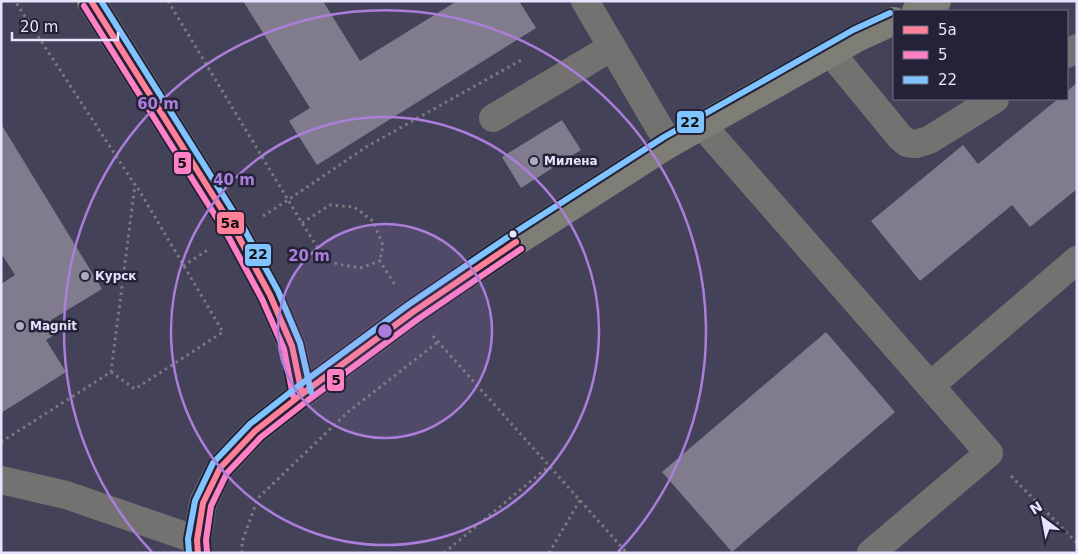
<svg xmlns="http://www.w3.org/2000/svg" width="1078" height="554" viewBox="0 0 1078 554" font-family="'DejaVu Sans',sans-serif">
  <rect width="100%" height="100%" fill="#444258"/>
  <g fill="#817b8e">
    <path d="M243 1H323L360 61 457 1H519L536 28 317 165 289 121 310 108Z"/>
    <path d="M1077 83V189L1030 227 1012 205 920 281 871 221 963 145 978 164 1058 99H1067V91Z"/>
    <path d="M562 120 581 150 521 188 502 157Z"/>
    <path d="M1 124 102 289 51 320 59 332 46 340 66 372 1 413V284L15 275 1 253Z"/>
    <path d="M826 332 895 412 732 552 662 472Z"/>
  </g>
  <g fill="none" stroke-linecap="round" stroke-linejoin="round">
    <g stroke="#7b7a7d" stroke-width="3" stroke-dasharray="2.5 4" stroke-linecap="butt">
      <path d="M168 1 302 223 323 256 337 264 360 268 380 261 395 285"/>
      <path d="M263 216 288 200 366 147 523 59"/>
      <path d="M302 223 330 205 354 207 373 221 383 245 380 261"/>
      <path d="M183 266 209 249"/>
      <path d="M433 336 627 553"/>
      <path d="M111 372 135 389 223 332 136 185"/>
      <path d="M1 442 111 372 135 185 15 1"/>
      <path d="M1011 476 1077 543"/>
      <path d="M242 553V542L258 498 348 412 438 342"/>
      <path d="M444 553 549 466"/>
      <path d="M549 553 580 500"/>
    </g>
    <g stroke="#737270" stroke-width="28">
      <path d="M585 1 669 144"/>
      <path d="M831 53 900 137 907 143 916 144 929 140 995 99"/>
      <path d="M1067 54 1077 48"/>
      <path d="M493 118 612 47"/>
      <path d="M702 125 989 453 871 553"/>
      <path d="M930 386 1077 260"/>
      <path d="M1 480 66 495 197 540"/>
    </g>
    <g stroke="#7e7e77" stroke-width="28">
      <path d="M91 1 236 232 270 295 292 346 302 394"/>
      <path d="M916 11 937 1"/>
      <path d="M198 553 197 540 203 503 220 468 255 431 302 394 413 312 516 242 669 144 857 38 894 21"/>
    </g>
    <g stroke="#242236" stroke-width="10">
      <g id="bus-1">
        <path d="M91 1 236 232 270 295 292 346 302 394"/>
        <path d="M198 553 197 540 203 503 220 468 255 431 302 394 413 312 516 242"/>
      </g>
    </g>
    <g stroke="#242236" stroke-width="10">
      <g id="bus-2">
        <path d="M84 6 228 236 262 299 284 349 293 396"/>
        <path d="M207 552 206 540 211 506 227 473 261 437 307 401 418 319 521 249"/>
      </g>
    </g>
    <g stroke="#242236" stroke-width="10">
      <g id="bus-3">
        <path d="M101 1 243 227 278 291 300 343 311 392"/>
        <path d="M189 553 188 539 195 501 213 463 250 424 297 387 408 305 511 235 664 137 853 30 890 13"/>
      </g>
    </g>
    <use href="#bus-1" stroke="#ff8098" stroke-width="6"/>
    <use href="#bus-2" stroke="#ff80c5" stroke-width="6"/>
    <use href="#bus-3" stroke="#80c4ff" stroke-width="6"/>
  </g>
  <circle cx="385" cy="331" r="107" fill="#ab7edb" fill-opacity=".12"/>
  <g fill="none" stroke="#ab7edb" stroke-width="2.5">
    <circle cx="385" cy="331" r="107"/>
    <circle cx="385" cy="331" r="214"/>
    <path d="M152 552A321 321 0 1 1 618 552"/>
  </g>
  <g fill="#adabc3" stroke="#242236" stroke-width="2">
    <circle cx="534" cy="161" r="5"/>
    <circle cx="85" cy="276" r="5"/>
    <circle cx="20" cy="326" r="5"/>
  </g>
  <circle fill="#e5e3fd" stroke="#242236" stroke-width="2" cx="513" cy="234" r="4.5"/>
  <g text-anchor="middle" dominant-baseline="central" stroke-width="5" stroke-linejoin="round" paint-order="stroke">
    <g font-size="12" font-weight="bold" fill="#e5e3fd" stroke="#242236" text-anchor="start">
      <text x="544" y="161">Милена</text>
      <text x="95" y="276">Курск</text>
      <text x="30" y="326">Magnit</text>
    </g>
  </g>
  <circle cx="385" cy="331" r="8" fill="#ab7edb" stroke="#242236" stroke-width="2.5"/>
  <g font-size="15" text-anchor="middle" font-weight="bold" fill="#ab7edb" stroke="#242236" stroke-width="5" stroke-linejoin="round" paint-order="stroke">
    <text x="158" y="109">60 m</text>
    <text x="234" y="185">40 m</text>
    <text x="309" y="261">20 m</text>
  </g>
  <g stroke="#242236" stroke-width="2">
    <rect x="676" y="110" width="29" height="24" rx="5" fill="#80c4ff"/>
    <rect x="173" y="151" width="19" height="24" rx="5" fill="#ff80c5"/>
    <rect x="216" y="211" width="29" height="24" rx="5" fill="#ff8098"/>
    <rect x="244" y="243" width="28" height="24" rx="5" fill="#80c4ff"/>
    <rect x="326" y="368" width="19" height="24" rx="5" fill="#ff80c5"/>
  </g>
  <g font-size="14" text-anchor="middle" font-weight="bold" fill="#111">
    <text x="690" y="127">22</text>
    <text x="182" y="168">5</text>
    <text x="230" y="228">5а</text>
    <text x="258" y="259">22</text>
    <text x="336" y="385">5</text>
  </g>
  <rect width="1078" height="554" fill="none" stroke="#e5e3fd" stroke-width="5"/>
  <rect x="893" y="10" width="175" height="90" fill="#242236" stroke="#716f86"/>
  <rect x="903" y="26" width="25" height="8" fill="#ff8098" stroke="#716f86"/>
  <text x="938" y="35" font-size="15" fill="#e5e3fd">5а</text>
  <rect x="903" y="51" width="25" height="8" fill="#ff80c5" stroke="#716f86"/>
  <text x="938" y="60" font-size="15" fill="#e5e3fd">5</text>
  <rect x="903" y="76" width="25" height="8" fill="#80c4ff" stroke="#716f86"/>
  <text x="938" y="85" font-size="15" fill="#e5e3fd">22</text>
  <g transform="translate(1043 519) rotate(328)" stroke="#242236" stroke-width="4" paint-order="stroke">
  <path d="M0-4L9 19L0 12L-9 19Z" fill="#e5e3fd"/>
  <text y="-8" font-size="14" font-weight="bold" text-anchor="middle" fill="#e5e3fd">N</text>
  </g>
  <path d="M12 32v8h106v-8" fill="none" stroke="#e5e3fd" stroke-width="2.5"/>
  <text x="20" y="32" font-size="15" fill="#e5e3fd" stroke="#242236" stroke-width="4" paint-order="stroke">20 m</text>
</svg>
